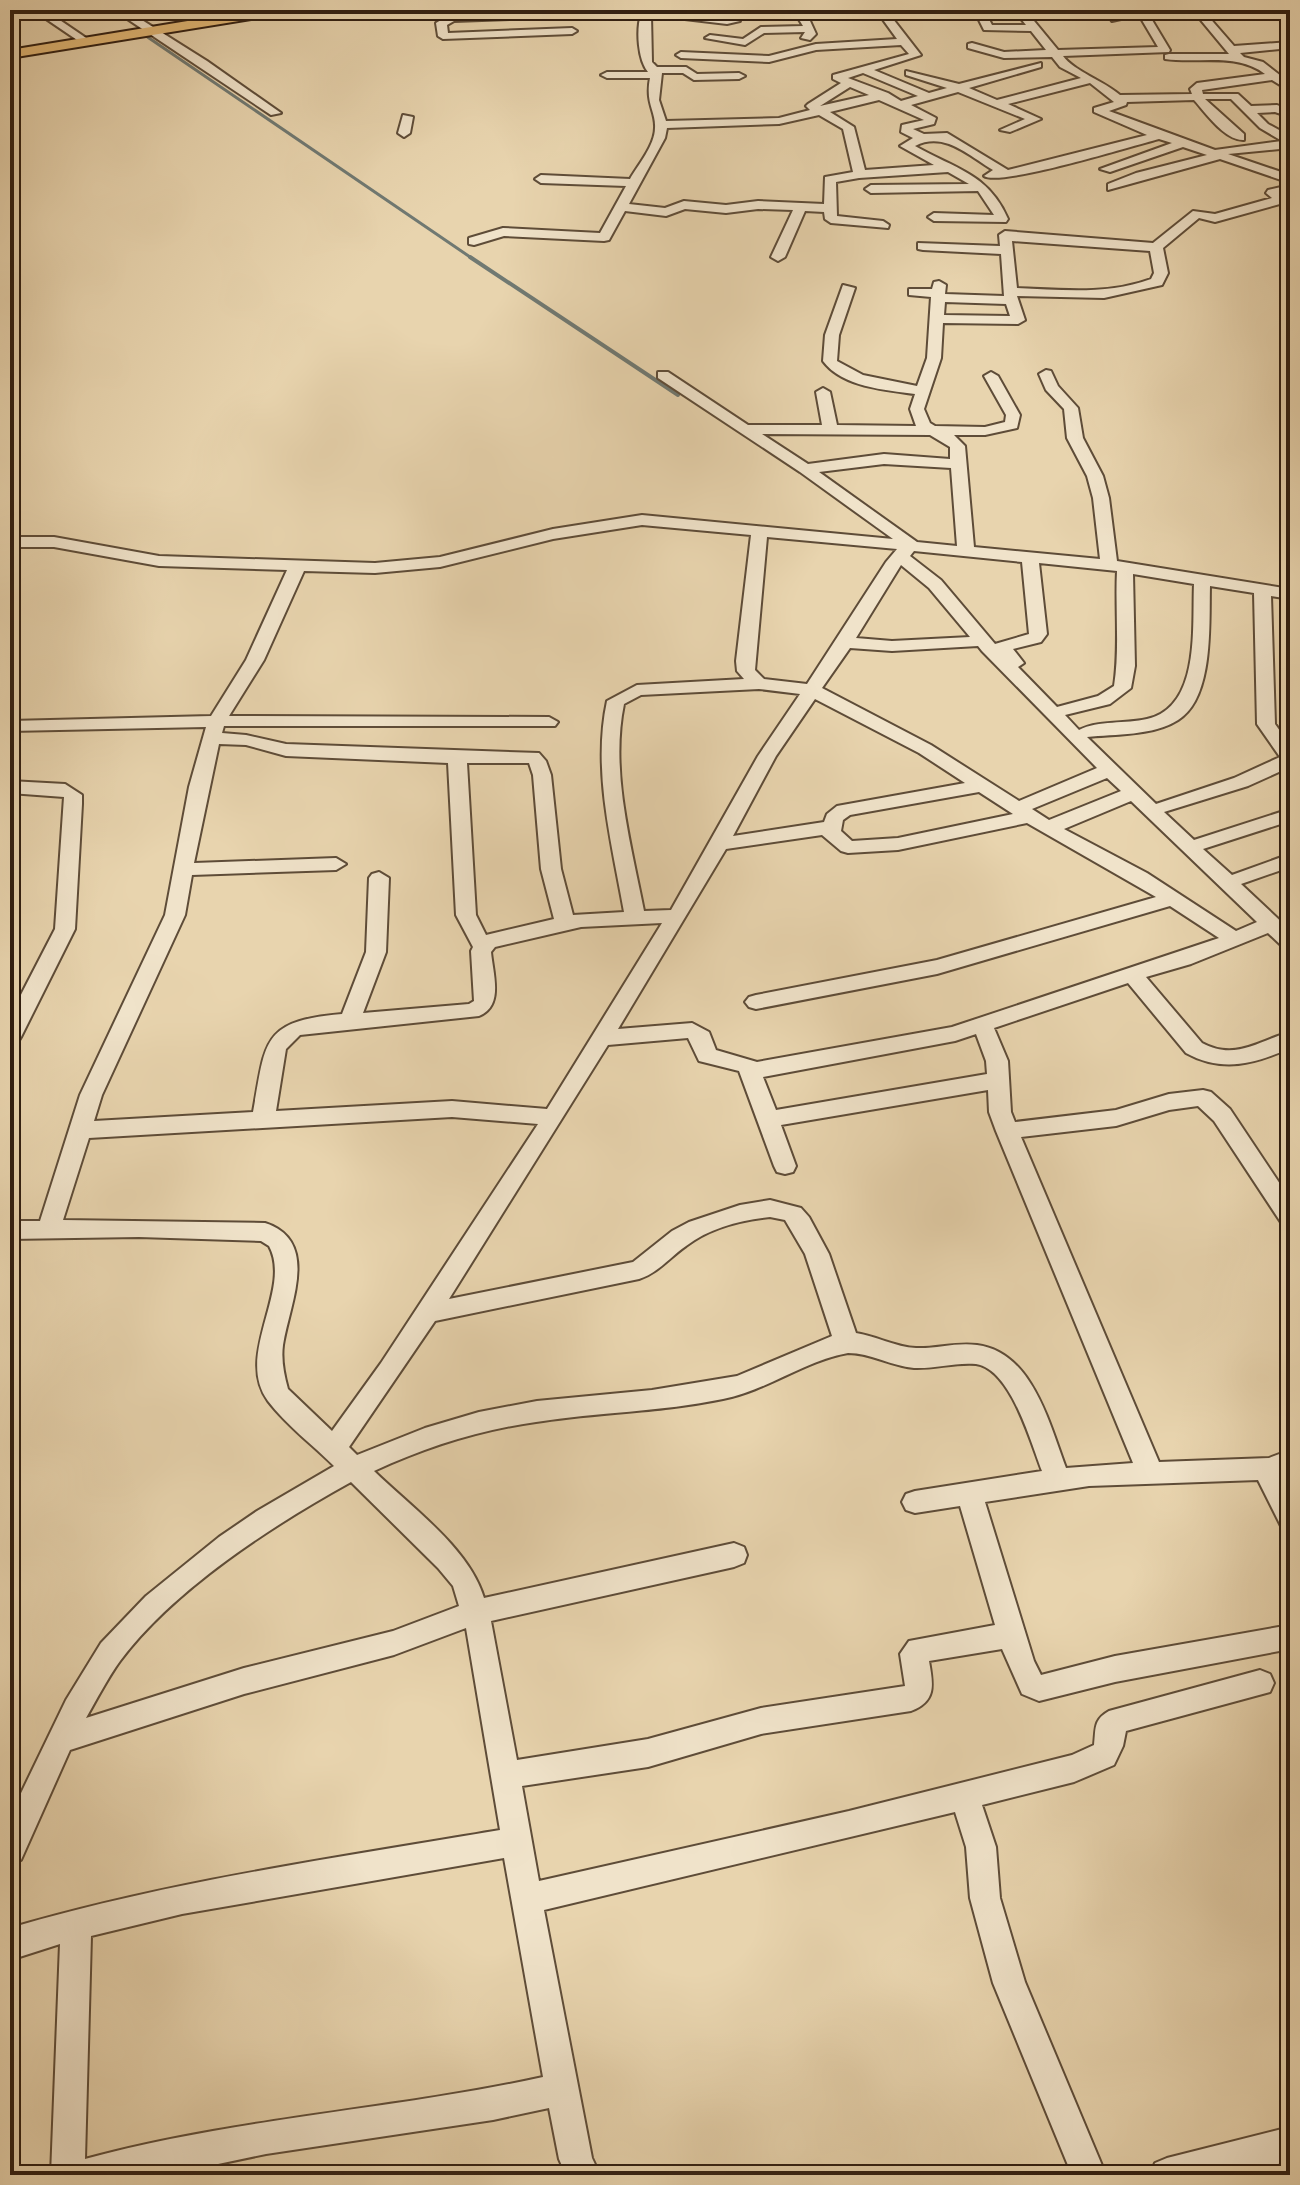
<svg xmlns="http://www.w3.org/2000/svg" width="1300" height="2185" viewBox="0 0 1300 2185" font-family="'Old Standard TT',serif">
  <rect width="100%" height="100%" fill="#e8d4ae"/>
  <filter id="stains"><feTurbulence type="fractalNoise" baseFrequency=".0025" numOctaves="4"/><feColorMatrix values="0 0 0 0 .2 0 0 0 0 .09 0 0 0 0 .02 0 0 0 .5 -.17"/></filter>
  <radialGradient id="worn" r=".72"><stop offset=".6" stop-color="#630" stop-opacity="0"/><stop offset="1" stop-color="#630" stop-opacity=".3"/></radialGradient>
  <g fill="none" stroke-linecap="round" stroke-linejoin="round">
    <path stroke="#707972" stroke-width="3" d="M146 36 473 259"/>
    <path stroke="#707972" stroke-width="4" d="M470 257 678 395"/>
    <g stroke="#5e4c38" stroke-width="4">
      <g id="minor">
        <path d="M33 10H45L92 42 83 44Z"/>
        <path d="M114 10H126L207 61 281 113 271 115Z"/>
        <path d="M439 10H450L456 15 465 16C553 11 639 7 727 18L731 17V10H741L740 21 727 24 651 15 652 62 657 67H686L697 74 739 73 745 76 739 79 694 80 683 73H662L659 100 666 121 779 118 810 110 806 106 808 104 841 83 833 79V75L909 54 901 45 816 50 769 62 681 58 676 55 681 52 769 56 816 44 897 39 876 10H886L921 55 874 70 929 93 947 88 906 75V71L959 84 1041 63V67L969 88 997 100 1081 78 1060 67 1052 57 1004 58 968 48V44L972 43 1004 52 1046 50 1031 31 984 30 974 10H984L992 25H1026L1014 10H1025L1058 50 1158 47 1136 10H1146L1170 50 1169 52 1063 56C1074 71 1104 81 1120 95L1192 94 1190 89 1197 83 1265 74C1236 52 1199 64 1165 59V55L1169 54H1229L1195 13 1199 10H1220L1207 15 1234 46 1290 42V48L1240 53 1244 57 1263 62 1290 83V91L1272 80 1202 90 1203 94H1238L1251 106 1277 105 1290 110V117L1275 112 1257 113 1268 124 1290 136V148L1228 154 1290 175V183L1220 159 1108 190V184L1136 173 1207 155 1183 147 1110 172 1100 169 1172 143 1159 139C1132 146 1000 187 984 176L993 170C968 155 944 131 915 146 955 169 988 173 1008 219L1006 222 934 221 928 217 934 213 994 215 978 191 871 193 865 189 871 185 969 184 948 172 859 178 836 182 837 216 883 221 889 225 888 228 831 223 825 219 824 212 805 211 785 257 778 261 771 257 793 210 758 209 726 213 685 209 666 216 625 211 609 240 604 241 504 236 474 245 469 244V238L503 228 600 233 626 186 541 183 535 179 541 175 630 179C638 165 655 145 655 128 656 111 645 104 650 78H607L601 75 607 72H648C638 60 636 30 641 14L454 21 447 25 448 33 572 28 577 31 572 34 443 39 438 36 436 23 446 17ZM863 73 918 96 901 101 888 93 848 78ZM1090 83 1114 102 1094 108V112L1147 135 1008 170 947 133 924 134 913 129 934 124 936 118 911 105 958 92 1025 119 1000 130 1010 132 1041 119 1008 104ZM850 87 869 95 820 106ZM1205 99H1231L1260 128 1282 141 1215 150 1109 111 1126 105 1127 102 1194 100C1206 113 1225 141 1244 140V134ZM879 100 924 120 902 125 901 132 913 138 900 146 934 165 865 170 854 127 830 112ZM819 115 843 129 853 172 825 177 824 204 758 201 726 205 684 201 665 208 629 204 665 138 667 128 779 124Z"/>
        <path d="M793 10H805L816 34 810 40 801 38 805 32 764 33 745 45 705 38 710 35 743 39 761 27 803 26Z"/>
        <path d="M1104 10H1114L1121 19 1112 21Z"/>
        <path d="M1277 10H1289L1290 19Z"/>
        <path d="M403 115 413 117 410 133 404 137 398 133Z"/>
        <path d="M1290 185V193L1283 194 1289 199 1287 202 1215 222 1199 218 1163 248 1168 273 1162 285 1104 298 1017 296 1025 320 1018 324 943 323 941 358 924 409 930 423 935 426 985 427 1005 422 1006 415 984 376 991 372 998 376 1020 415 1017 428 985 435H954L965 446 974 547 1100 559 1093 498 1087 476 1067 438 1064 409 1046 390 1039 374 1046 370 1051 371 1058 386 1078 408 1083 438 1103 476 1109 498 1117 561 1290 589V599L1271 596 1275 724 1290 745V767L1248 786 1164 812 1194 840 1290 809V821L1203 849 1232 875 1290 854V867L1241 884 1290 930V949L1283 947 1268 933 1191 964 1146 977 1202 1043C1235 1061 1258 1041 1290 1032V1048C1255 1064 1222 1073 1186 1053L1128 983 994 1028 1008 1061 1011 1112 1015 1122 1116 1110 1169 1094 1203 1090 1211 1092 1230 1109 1290 1199V1227L1282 1224 1214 1121 1198 1106 1169 1110 1116 1126 1021 1137 1159 1462 1269 1458 1290 1450V1473L1282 1476 1290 1491V1529L1281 1526 1258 1480 1089 1486 985 1502 1034 1661 1041 1675 1115 1656 1290 1625V1649L1115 1682 1039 1701 1022 1694 1002 1649 929 1661C933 1684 937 1701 911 1711L761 1734 648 1767 522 1786 539 1881 849 1811 1072 1755 1094 1745C1096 1729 1093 1720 1109 1711L1260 1670 1270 1674 1274 1683 1270 1692 1126 1731 1123 1746 1114 1765 1074 1782 982 1805 996 1847 1000 1898 1025 1982 1106 2175H1072L993 1983 970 1898 966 1847 955 1812 544 1910 592 2158 600 2175H566L559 2159 549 2108 493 2120 266 2154 166 2175H51L60 1944 10 1960V1928C170 1881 335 1858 500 1830L466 1628 394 1655 244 1694 70 1750 21 1860 10 1865V1816L66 1700 101 1643 146 1596 219 1537 257 1511 334 1466C313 1445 286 1425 268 1401 234 1355 293 1289 269 1246L261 1241 139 1237 10 1239V1221H40L80 1095 165 915 189 787 206 727 10 731V721L211 716 246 660 287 570 159 566 54 547H10V537H54L159 556 375 563 440 557 553 529 642 515 893 539 800 472 658 378V372H668L748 425H822L816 392 823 388 830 392 837 425 916 426 910 409 915 394C885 390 842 387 823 361L825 335 843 285 855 288 839 335 837 361 863 375 917 386 927 358 931 297 909 295V289H932L934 282 939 281 946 285 945 294 1004 296 1001 254 923 250 918 249V243L1000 246 999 235 1005 231 1153 243 1193 211 1215 214 1272 198 1266 193 1268 190ZM1012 241 1150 251 1154 273 1151 279C1108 295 1062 290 1017 288ZM945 302 1006 304 1010 316 944 315ZM762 434 930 435 950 447V459L884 454 808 464ZM884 464 951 468 957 546 917 542 819 472ZM642 525 751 535 736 661 737 671 744 679 637 685 607 701C592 770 612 844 624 912L573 915 561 869 551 775 546 761 539 753 286 744 246 735 222 733 224 726H555L558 722 549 717 229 716 264 660 304 571 375 573 440 567 553 539ZM767 537 897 549 886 562 807 684 764 679 755 670ZM914 551 1022 562 1029 634 995 644 941 580 910 556ZM1039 563 1117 571C1115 609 1120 649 1114 686L1098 696 1057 707 1018 667 1024 663 1013 649 1041 642 1047 634ZM901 565 929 588 970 637 892 641 856 638ZM1133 574 1194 584C1192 626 1201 707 1147 719 1126 724 1098 720 1079 730L1065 715 1110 704 1131 688 1135 666ZM1210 586 1254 593 1257 724 1280 757 1234 778 1156 804 1087 737C1115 734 1153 736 1178 720 1214 698 1209 623 1210 586ZM978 646 982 651 1097 768 1019 801 931 745 822 688 850 648 892 651ZM759 689 800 694 758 756 671 910 644 911C631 844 610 771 624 704L641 695ZM815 699 919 753 965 783 837 806 827 814 824 822 733 836 776 756ZM219 744 246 745 286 756 448 763 456 915 473 947 471 951 474 1001 469 1004 363 1013 386 952 389 878 379 872 372 874 369 878 366 952 342 1014C261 1021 266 1041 253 1112L94 1121 102 1095 185 915 192 875 336 870 346 864 336 858 194 863ZM467 763H529L533 775 541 869 554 919 486 935 476 915ZM1107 778 1121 791 1049 820 1032 809ZM979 792 1013 814 898 838 852 841 841 831 843 820 850 815ZM1131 801 1257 922 1236 931 1147 873 1064 829ZM1027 823 1156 897 937 960 756 995 749 997 745 1002 749 1007 756 1009 937 974 1170 906 1219 938 952 1027 757 1062 716 1050 709 1032 692 1023 618 1029 726 849 822 835 841 851 848 853 898 850ZM662 923 547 1109 452 1101 276 1111 286 1049 300 1035 479 1016C504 1006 493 974 491 952L495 947 581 927ZM976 1034 986 1061 987 1074 776 1110 763 1077 955 1041ZM688 1038 699 1061 739 1071 774 1166 777 1172 785 1174 793 1172 796 1166 781 1125 988 1090 989 1112 996 1131 1133 1463 1066 1468C1049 1423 1032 1352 977 1345 956 1342 936 1349 916 1348 895 1347 876 1336 856 1333L829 1254 809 1217 801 1208 770 1200 740 1205 689 1222 672 1231 633 1262 449 1299 608 1045ZM452 1117 538 1124 381 1363 332 1431 288 1389C284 1375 281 1360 283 1345 289 1305 321 1241 265 1223L63 1220 89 1138ZM770 1217 785 1220 805 1254 832 1336 737 1376 652 1390 537 1401 479 1412 425 1428 357 1455 349 1447 435 1321 639 1279C658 1273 670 1257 686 1246 709 1228 741 1220 770 1217ZM848 1353C871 1353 891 1366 914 1368 935 1369 955 1362 976 1364 1011 1369 1031 1443 1042 1471L915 1491 906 1494 902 1502 906 1510 915 1513 960 1506 995 1625 909 1641 900 1654 905 1686 761 1708 648 1739 517 1760 491 1621 734 1567 744 1563 747 1555 744 1547 734 1543 484 1598C469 1548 411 1507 374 1471 426 1447 479 1430 536 1422 598 1412 661 1412 723 1399 768 1390 804 1361 848 1353ZM351 1482 438 1568 453 1586 459 1606 393 1631 244 1668 86 1718C97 1699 107 1679 120 1661 174 1589 273 1525 351 1482ZM504 1858 543 2077C392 2110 235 2118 85 2159L91 1936 182 1914Z"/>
        <path d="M10 781 65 784 82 795V804L75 929 21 1037 18 1042 10 1044V1016L55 929 64 797 10 793Z"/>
        <path d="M1290 2127V2161L1233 2175H1150L1155 2163 1167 2158Z"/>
      </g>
    </g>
    <g stroke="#301e11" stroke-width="4">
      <path id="major" d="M255 10H289L282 14 10 58V50Z"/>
    </g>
    <use href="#minor" fill="#f0e3ca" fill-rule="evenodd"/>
    <use href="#major" fill="#e4ba77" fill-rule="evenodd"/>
  </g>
  <rect width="1300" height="2185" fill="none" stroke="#e8d4ae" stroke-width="40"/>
  <rect x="12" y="12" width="1276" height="2161" fill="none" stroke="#301e11" stroke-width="4"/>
  <rect x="20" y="20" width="1260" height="2145" fill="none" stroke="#301e11" stroke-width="2"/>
  <rect width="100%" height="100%" filter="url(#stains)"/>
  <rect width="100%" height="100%" fill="url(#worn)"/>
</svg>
